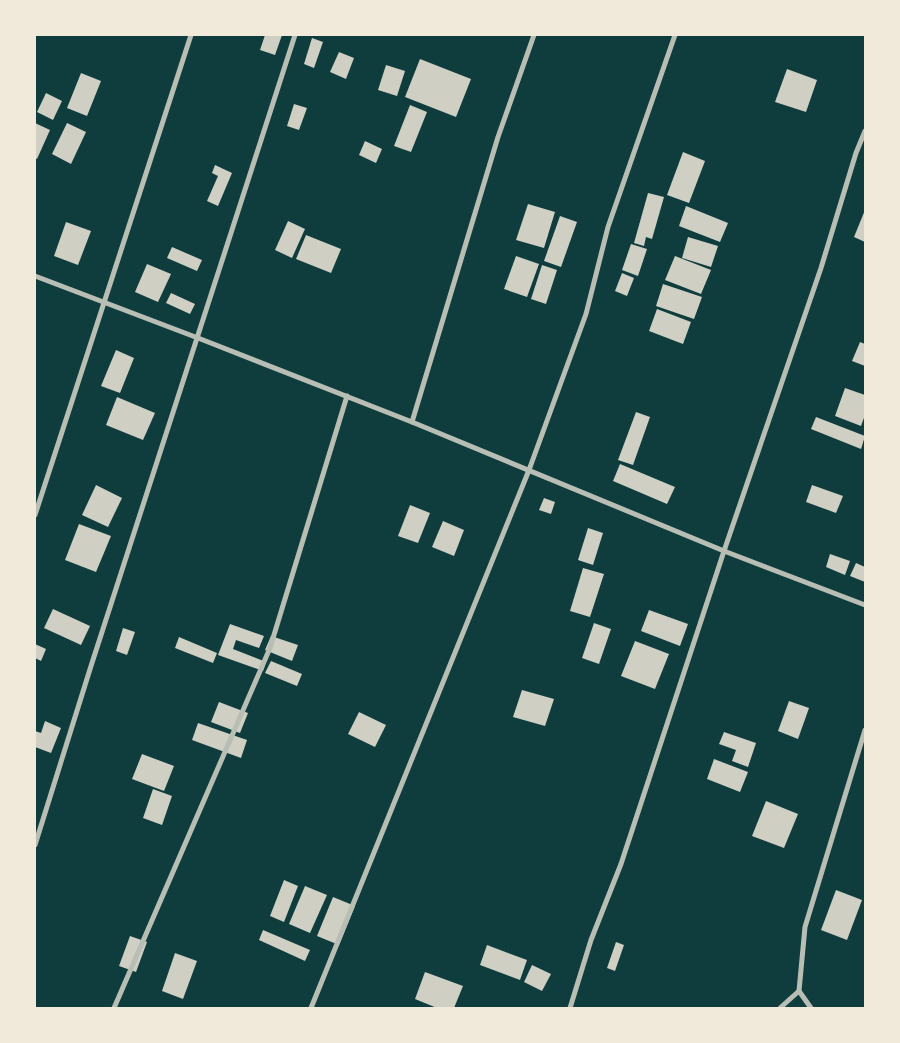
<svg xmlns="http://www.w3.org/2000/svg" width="900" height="1043" viewBox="0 0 900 1043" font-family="Quicksand,sans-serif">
  <rect width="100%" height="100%" fill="#0f3d3e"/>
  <g fill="#cfcfc3">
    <path d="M265 35H282L275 55 260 50Z"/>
    <path d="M312 38 323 42 314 68 304 64Z"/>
    <path d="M339 52 354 58 346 79 330 72Z"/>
    <path d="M420 59 471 79 456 117 405 97Z"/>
    <path d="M386 65 405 71 397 96 378 90Z"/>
    <path d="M787 69 817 80 806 112 775 102Z"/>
    <path d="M81 73 101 81 87 116 67 108Z"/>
    <path d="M46 93 62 101 53 120 37 112Z"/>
    <path d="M294 104 307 108 299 130 287 126Z"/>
    <path d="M410 105 427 112 411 152 394 146Z"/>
    <path d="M35 123 50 130 37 159 35 158Z"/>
    <path d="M67 123 86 132 71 164 52 154Z"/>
    <path d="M365 141 382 149 376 163 359 155Z"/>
    <path d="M683 152 705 161 689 203 667 195Z"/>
    <path d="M215 165 232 173 218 206 207 201 218 176 212 173Z"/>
    <path d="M648 193 664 197 652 239 646 237 644 246 634 243Z"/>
    <path d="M528 204 555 212 544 248 516 240Z"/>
    <path d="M686 206 728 223 720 242 679 226Z"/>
    <path d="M865 210V242L854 237Z"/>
    <path d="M560 216 577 222 561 267 544 261Z"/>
    <path d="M288 221 305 229 292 258 275 250Z"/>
    <path d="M66 222 91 231 78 265 54 256Z"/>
    <path d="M306 235 341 249 331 273 296 259Z"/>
    <path d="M688 237 718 246 711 267 682 258Z"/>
    <path d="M631 244 647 249 638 276 622 270Z"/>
    <path d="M172 247 202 260 197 271 167 258Z"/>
    <path d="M516 256 539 264 527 297 504 289Z"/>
    <path d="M675 256 711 270 701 294 665 280Z"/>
    <path d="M147 264 171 274 158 302 135 292Z"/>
    <path d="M542 265 557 270 546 304 531 299Z"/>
    <path d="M622 273 634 278 627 296 615 291Z"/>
    <path d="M663 284 702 297 694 319 656 306Z"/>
    <path d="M171 293 195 304 190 314 166 303Z"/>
    <path d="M657 309 691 322 683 344 649 331Z"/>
    <path d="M860 342 865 344V366L852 361Z"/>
    <path d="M116 350 134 358 120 393 101 386Z"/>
    <path d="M845 388 865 395V415L861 426 835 416Z"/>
    <path d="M117 397 155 413 143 440 106 425Z"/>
    <path d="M636 412 650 417 633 465 618 460Z"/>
    <path d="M816 417 865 436 861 449 811 429Z"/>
    <path d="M620 464 675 487 667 504 613 481Z"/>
    <path d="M96 485 122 498 108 527 82 515Z"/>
    <path d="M812 485 843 496 836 513 806 502Z"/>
    <path d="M544 498 555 502 551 514 539 510Z"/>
    <path d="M410 505 430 513 418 543 398 536Z"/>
    <path d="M443 521 464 530 454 556 432 547Z"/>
    <path d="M79 524 111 536 96 572 65 560Z"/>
    <path d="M588 528 603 533 593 565 578 560Z"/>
    <path d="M830 554 850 561 845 575 826 567Z"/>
    <path d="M856 563 865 567V582L850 576Z"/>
    <path d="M583 568 604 574 590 617 570 611Z"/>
    <path d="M53 609 90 626 81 645 44 628Z"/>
    <path d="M649 610 688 624 680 646 641 631Z"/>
    <path d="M594 623 611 629 599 664 582 658Z"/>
    <path d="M230 624 264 636 259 648 236 640 233 649 266 662 263 671 218 655Z"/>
    <path d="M123 628 135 632 127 655 116 651Z"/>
    <path d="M271 636 298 645 292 661 265 650Z"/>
    <path d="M179 637 217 653 213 663 175 648Z"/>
    <path d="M635 641 669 654 655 689 621 676Z"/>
    <path d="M35 644 46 649 41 661 35 658Z"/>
    <path d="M271 661 302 674 297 686 265 673Z"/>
    <path d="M522 690 554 699 545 726 513 717Z"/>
    <path d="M789 701 809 708 798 739 778 731Z"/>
    <path d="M219 702 248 713 240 733 211 722Z"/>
    <path d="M359 712 386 725 375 747 348 734Z"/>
    <path d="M45 721 61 728 51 753 35 747V731L41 733Z"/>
    <path d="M198 723 247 740 241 758 192 740Z"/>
    <path d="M724 732 756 743 748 767 732 761 736 750 719 744Z"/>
    <path d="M142 754 174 766 164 791 132 779Z"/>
    <path d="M714 759 748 772 740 792 707 779Z"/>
    <path d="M153 789 172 796 162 825 143 818Z"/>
    <path d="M766 801 798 814 784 848 752 836Z"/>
    <path d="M284 880 298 886 284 922 270 916Z"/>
    <path d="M305 886 327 895 310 933 289 924Z"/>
    <path d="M836 890 862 900 847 940 821 930Z"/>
    <path d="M333 897 355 906 339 945 317 936Z"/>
    <path d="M263 930 310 950 305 961 259 940Z"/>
    <path d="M130 936 147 942 136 972 119 966Z"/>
    <path d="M616 942 624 945 615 971 607 968Z"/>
    <path d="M487 945 527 960 520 980 480 965Z"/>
    <path d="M175 953 197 961 183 999 162 991Z"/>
    <path d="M532 965 551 974 542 991 524 982Z"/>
    <path d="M425 972 463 986 454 1008H437L415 999Z"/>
  </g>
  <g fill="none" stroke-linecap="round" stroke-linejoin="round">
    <g stroke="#b8beb3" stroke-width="5">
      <path d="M35 276 198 338 412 422 724 551 865 605"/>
      <path d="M412 422 498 137 534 35"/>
      <path d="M35 515 191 35"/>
      <path d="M35 845 91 666 295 35"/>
      <path d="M114 1008 270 648 347 396"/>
      <path d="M311 1008 529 470 586 314 608 227 675 35"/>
      <path d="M570 1008 591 940 621 864 724 551 821 268 856 153 865 131"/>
      <path d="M780 1008 799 991"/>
      <path d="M811 1008 799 991 805 927 865 730"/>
    </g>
  </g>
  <rect width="900" height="1043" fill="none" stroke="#f1e9da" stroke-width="72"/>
</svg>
